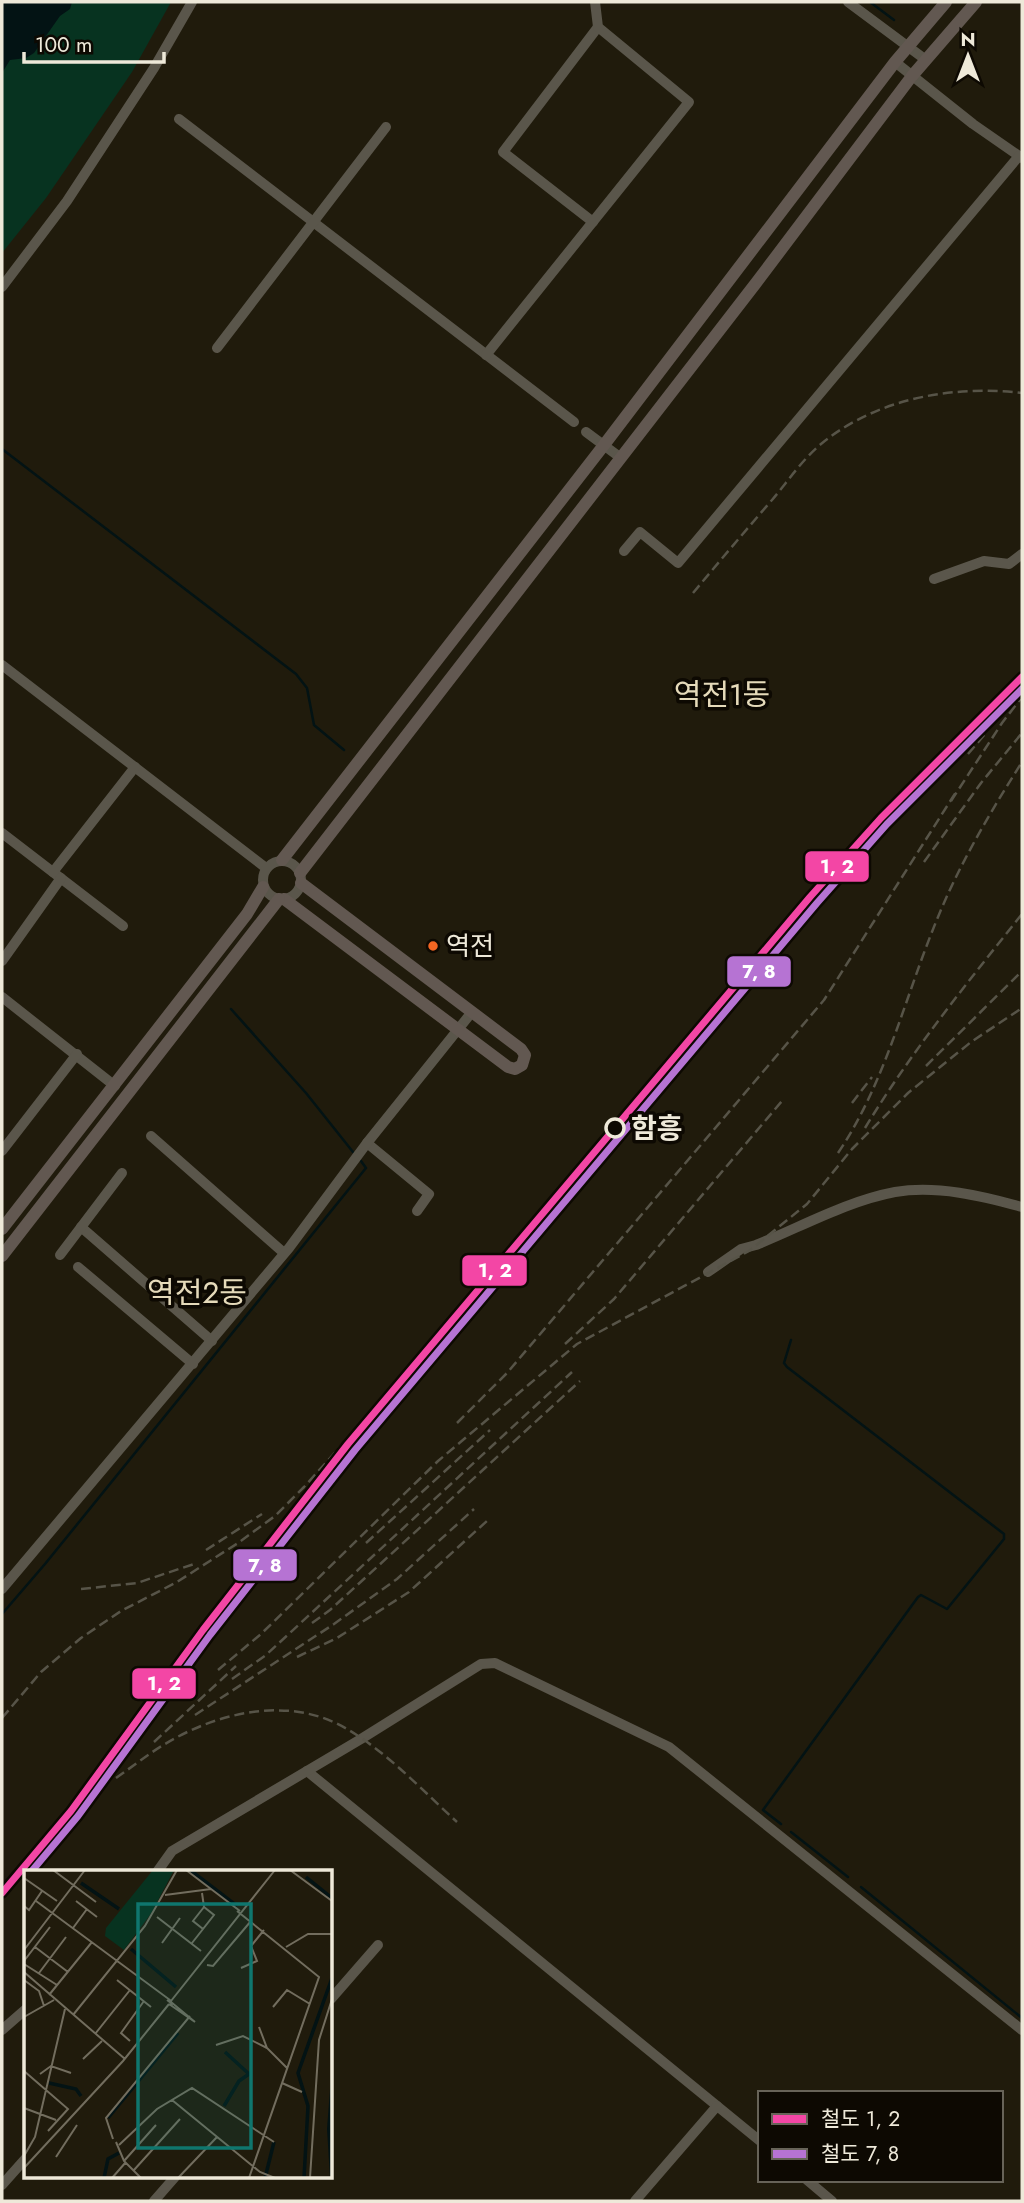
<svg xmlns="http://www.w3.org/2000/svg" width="1024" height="2203" viewBox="0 0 1024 2203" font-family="Jost,'Noto Sans KR',sans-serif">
  <rect width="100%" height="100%" fill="#201b0c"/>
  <path fill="#073320" d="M2 2H171L132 72 46 198 2 253Z"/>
  <path fill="#031314" d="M2 2H72L70 9 60 16 34 53 26 58 10 60 2 73Z"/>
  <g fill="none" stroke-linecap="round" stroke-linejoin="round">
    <g stroke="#031314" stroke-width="2.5">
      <path d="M870 2 894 20"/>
      <path d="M2 449 296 674 307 688 314 725 344 750"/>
      <path d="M231 1009 306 1093 353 1152"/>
      <path d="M2 1614 45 1564 366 1168 361 1161"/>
      <path d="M781 1824 763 1810 918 1597 921 1595 947 1609 1004 1539V1534L787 1367 784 1363 791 1340"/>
      <path d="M791 1832 848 1877"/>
      <path d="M861 1887 1022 2018"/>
    </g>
    <g stroke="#5a564b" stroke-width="10">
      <path d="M848 2 926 60"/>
      <path d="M895 62 973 124 1022 158"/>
      <path d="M179 119 574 422"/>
      <path d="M593 222 503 152 598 27"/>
      <path d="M2 287 67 201 154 68 192 2"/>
      <path d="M217 348 386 127"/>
      <path d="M486 355 689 102 598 27 595 2"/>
      <path d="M586 432 621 458"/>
      <path d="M624 551 640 532 678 563 1019 156"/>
      <path d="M934 579 984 561 1009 564 1022 554"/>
      <path d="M2 665 266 868"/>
      <path d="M2 833 123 926"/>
      <circle cx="282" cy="880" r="19"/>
      <path d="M53 872 135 767"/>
      <path d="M2 961 61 878"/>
      <path d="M2 997 115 1086"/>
      <path d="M151 1136 284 1253"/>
      <path d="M367 1143 429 1194 417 1211"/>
      <path d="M2 1151 77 1054"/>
      <path d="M81 1227 212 1341"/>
      <path d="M60 1255 122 1173"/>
      <path d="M78 1267 193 1364"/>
      <path d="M708 1272 741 1249 756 1245C801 1227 847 1201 895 1192 937 1185 982 1196 1022 1207"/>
      <path d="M2 1589 289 1248 367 1143 472 1012"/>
      <path d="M307 1771 760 2141"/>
      <path d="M157 1872 172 1851 361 1739 481 1664 495 1663 669 1747 1022 2030"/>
      <path d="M331 1999 378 1945"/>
      <path d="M2 2030 26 2009"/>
      <path d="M807 2180 832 2201"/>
      <path d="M2 2185 26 2158"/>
      <path d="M154 2201 175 2177"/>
      <path d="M635 2201 717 2106"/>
    </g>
    <g stroke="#625851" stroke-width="12">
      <path d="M282 860 604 445 895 62 946 2"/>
      <path d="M300 873 756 283 912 76 976 2"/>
      <path d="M284 899 508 1067 515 1069 522 1065 525 1055 521 1049 301 883"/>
      <path d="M2 1229 247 914 263 887"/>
      <path d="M2 1256 279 899"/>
    </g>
    <g stroke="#575448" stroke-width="2.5" stroke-dasharray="10 5" stroke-linecap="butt">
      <path d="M693 593C719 562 745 531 772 500 788 481 802 460 821 444 877 398 953 385 1022 393"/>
      <path d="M968 754 985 734"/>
      <path d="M951 801 1002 723 1022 697"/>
      <path d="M924 862 981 783 1022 733"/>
      <path d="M926 1066 1022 971"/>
      <path d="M852 1103 872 1077"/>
      <path d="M865 1128C911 1052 967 983 1022 914"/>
      <path d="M838 1153C886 1082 905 996 938 917 960 863 991 811 1022 762"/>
      <path d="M565 1344 614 1299 782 1101"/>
      <path d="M457 1423 507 1373 824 1000 956 792"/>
      <path d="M366 1543 490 1430"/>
      <path d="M206 1550 262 1514"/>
      <path d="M81 1589 137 1583 194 1564"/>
      <path d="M312 1623 330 1610 580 1381"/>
      <path d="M297 1657 337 1638 409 1592 488 1520"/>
      <path d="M218 1670 261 1634 438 1461 577 1344 749 1251 807 1204 852 1149 908 1093 971 1042 1022 1008"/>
      <path d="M232 1679 266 1655 572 1372"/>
      <path d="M195 1715 334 1624 397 1579 474 1509"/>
      <path d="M2 1718 41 1672 81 1638 121 1611 177 1582 238 1543 275 1516 304 1487 430 1347"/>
      <path d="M154 1742 236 1666"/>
      <path d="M116 1778C132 1767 148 1754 165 1744 218 1712 290 1695 347 1729 388 1753 422 1790 457 1822"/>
    </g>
    <g stroke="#0d0902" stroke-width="12">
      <path id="rail-1" d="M2 1893 71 1811 203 1630 348 1444 810 897 881 818 1022 677"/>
    </g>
    <g stroke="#0d0902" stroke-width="12">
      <path id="rail-2" d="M31 1872 78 1816 210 1635 355 1450 817 903 887 824 1022 689"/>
    </g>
    <use href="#rail-1" stroke="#f346a5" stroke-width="7"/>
    <use href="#rail-2" stroke="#b673d3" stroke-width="7"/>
  </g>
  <circle fill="#f26522" stroke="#0d0902" stroke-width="2.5" cx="433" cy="946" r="6"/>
  <circle fill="#0d0902" stroke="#eee9d9" stroke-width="3.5" cx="615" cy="1128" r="9"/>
  <g text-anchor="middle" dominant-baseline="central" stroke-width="7" stroke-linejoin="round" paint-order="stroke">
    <g font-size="26" fill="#eee9d9" stroke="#0d0902" text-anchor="start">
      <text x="446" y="946">역전</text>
    </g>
    <g font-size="28" font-weight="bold" fill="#eee9d9" stroke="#0d0902" text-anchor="start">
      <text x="631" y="1128">함흥</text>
    </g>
    <g font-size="30" fill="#e5daba" stroke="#0d0902">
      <text x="722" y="694">역전1동</text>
      <text x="197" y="1292">역전2동</text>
    </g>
  </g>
  <g transform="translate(24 1870)">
    <rect width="308" height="308" fill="#201b0c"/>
    <path d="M129 0H150L128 42 100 80 81 66 82 58Z" fill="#073320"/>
    <path d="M308 193V308H306L303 259Z" fill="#031314"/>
    <path fill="none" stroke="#031314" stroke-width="3.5" d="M166 0 213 36M282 7 308 28M57 13 95 39M107 79 152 117M25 213 52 219 57 226M200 236 215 211 225 204 201 182M84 248 154 163M80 308 84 289 95 283M241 308 250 272M280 308 284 236 274 203 308 108"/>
    <path fill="none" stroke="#726d5e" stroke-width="2" d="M29 0 72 32M162 0 216 41M266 0 308 31M0 8 33 31M141 25 187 19M12 31 146 130 147 133 143 130M52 31 73 47M0 36 5 40 18 21M213 41 295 107 225 308M133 47 177 81M49 58 63 39M179 59 169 51 180 37M138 73 156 48M168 73 190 45 180 37 178 23M11 77 44 102M262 77 284 64H308M0 80 61 0M0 91 26 57M0 94 33 115M183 95 189 96 227 51M217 98 233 91 227 76 240 60M0 102 101 189M15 103 42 67M0 110 15 121 20 136M93 110 127 137M25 125 68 72M147 131 251 0M145 134 171 152 147 132M249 137 263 120 286 134M49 145 121 56 153 0M0 147 30 130M235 157 243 178 263 198M71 164 106 120M106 171 97 163 120 131M192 175 219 166 243 178M59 189 78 171M0 201 44 239 24 261M16 204 27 196 47 203M258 213 278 222M148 230 236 302 251 308M0 238 32 250M89 269 82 248 166 146M92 272 100 291 117 308M95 275 133 239 168 218 250 272M0 286 11 267 41 139M32 287 53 255M100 291 132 255M0 298 99 191 145 134M110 300 156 249M88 308 102 292M154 308 193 267M286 308 295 170 308 129"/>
    <path fill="#0f766e" fill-opacity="0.15" stroke="#0f766e" stroke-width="3.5" d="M114 34H227V278H114Z"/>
    <rect width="308" height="308" fill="none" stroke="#eee9d9" stroke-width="3.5"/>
  </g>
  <g stroke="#0d0902" stroke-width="2.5">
    <rect x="804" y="850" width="66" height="33" rx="7" fill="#f346a5"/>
    <rect x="726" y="955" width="66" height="33" rx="7" fill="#b673d3"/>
    <rect x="461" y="1254" width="67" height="33" rx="7" fill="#f346a5"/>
    <rect x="232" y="1548" width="66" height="34" rx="7" fill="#b673d3"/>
    <rect x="131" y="1667" width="66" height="33" rx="7" fill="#f346a5"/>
  </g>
  <g font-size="19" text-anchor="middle" font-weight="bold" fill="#fff">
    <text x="837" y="873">1, 2</text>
    <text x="759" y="978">7, 8</text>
    <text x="495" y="1277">1, 2</text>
    <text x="265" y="1572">7, 8</text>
    <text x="164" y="1690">1, 2</text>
  </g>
  <rect width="1024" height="2203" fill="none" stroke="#eee9d9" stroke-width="7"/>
  <rect x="758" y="2091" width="245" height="91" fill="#0d0902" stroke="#676358" stroke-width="2"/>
  <rect x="772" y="2114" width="35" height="10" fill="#f346a5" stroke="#676358" stroke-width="2"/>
  <text x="821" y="2126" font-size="21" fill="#eee9d9">철도 1, 2</text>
  <rect x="772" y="2149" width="35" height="10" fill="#b673d3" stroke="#676358" stroke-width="2"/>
  <text x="821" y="2161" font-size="21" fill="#eee9d9">철도 7, 8</text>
  <g transform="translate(968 56)" stroke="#0d0902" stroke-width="5" paint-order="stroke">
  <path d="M0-5L12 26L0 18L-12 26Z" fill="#eee9d9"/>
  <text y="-10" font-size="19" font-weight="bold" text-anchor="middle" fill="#eee9d9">N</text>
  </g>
  <path d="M24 52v10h140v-10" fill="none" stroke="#eee9d9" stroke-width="3.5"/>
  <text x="35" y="52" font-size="21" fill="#eee9d9" stroke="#0d0902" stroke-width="5" paint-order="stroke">100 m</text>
</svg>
